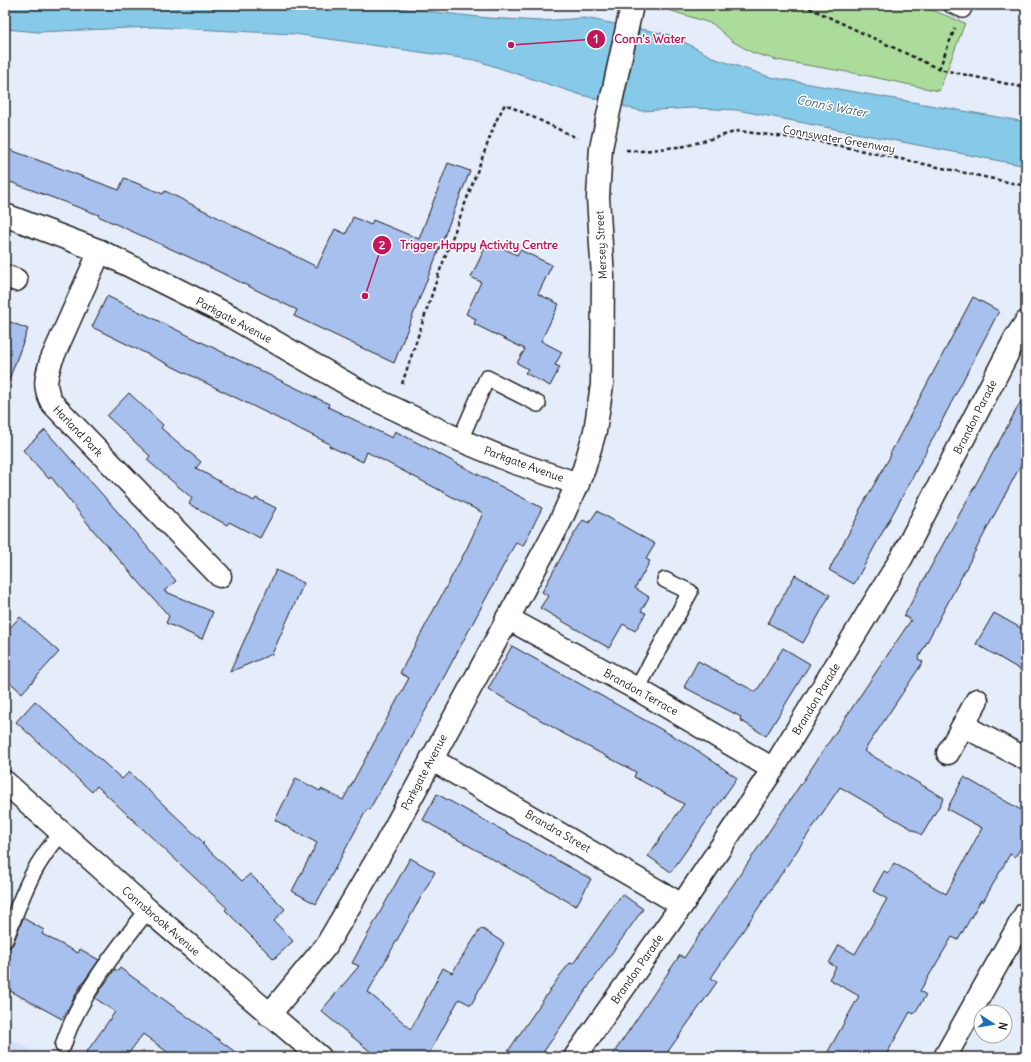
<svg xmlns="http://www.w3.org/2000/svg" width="1031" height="1062" viewBox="0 0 1031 1062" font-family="Delius,sans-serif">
  <rect width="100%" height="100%" fill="#e5ecfa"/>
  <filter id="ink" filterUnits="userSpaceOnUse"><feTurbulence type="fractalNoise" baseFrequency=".025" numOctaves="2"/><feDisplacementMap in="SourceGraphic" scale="8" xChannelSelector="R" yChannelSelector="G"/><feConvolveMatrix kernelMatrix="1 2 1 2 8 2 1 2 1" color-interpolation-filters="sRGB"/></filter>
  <g filter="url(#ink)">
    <path fill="#d3dff6" d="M5 1036 43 1057H5Z"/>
    <path fill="#acdc9c" stroke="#647c5c" d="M653 5H919L965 23 939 91 859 74 777 60 753 53 732 41 713 24Z"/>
    <path fill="#87c9e8" stroke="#5c8496" d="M5 5H371L488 18 540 21 585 18 671 35 716 59 770 77 1026 122V166L737 110 693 108 641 111 578 94 475 60 294 34 153 27 38 32 5 29Z"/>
    <g fill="#a8c0ee" stroke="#1c1c1c">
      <path d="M5 148 119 190 124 178 163 194 165 191 317 267 335 229 346 234 353 217 371 225 373 220 419 239 448 163 470 171 394 363 294 316 297 310 191 258 98 216 99 215 5 180Z"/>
      <path d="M497 245 517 255 520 250 552 265 538 294 559 304 541 341 562 352 555 365 560 367 550 386 525 373 528 369 517 363 525 349 474 324 476 319 466 314 481 282 471 277 486 246 494 250Z"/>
      <path d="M107 296 329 404 328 407 392 438 395 431 542 508 523 546 516 542 436 692 369 810 367 809 316 904 292 891 317 843 275 820 296 778 320 791 321 789 343 800 409 678 400 673 467 548 483 513 367 452 363 462 329 446 330 444 92 327Z"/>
      <path d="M973 297 999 311 908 486 854 584 829 570 860 512 859 511 891 455 890 454Z"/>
      <path d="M5 320 28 329 7 385H5Z"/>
      <path d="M1026 392V455L918 659 923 662 864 751 944 798 922 835 840 787 711 978 717 982 664 1057H611L680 955 684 958 911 620 904 616Z"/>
      <path d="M129 393 163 425 161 428 201 462 196 468 254 501 256 498 276 508 260 538 229 522 227 525 189 504 192 498 147 460 150 456 107 416Z"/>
      <path d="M45 430 116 510 176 581 164 591 213 612 202 639 166 623 169 616 93 530 51 477 49 479 23 450Z"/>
      <path d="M597 511 655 544 646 559 650 561 635 588 649 597 641 611 646 613 635 631 623 624 609 648 540 608 548 596 542 592 571 539 583 520 589 523Z"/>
      <path d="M276 570 304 583 272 654 230 672Z"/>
      <path d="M795 575 830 595 803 643 768 623Z"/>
      <path d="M994 613 1026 631V673L976 644Z"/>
      <path d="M20 617 59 652 22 693 5 678V633Z"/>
      <path d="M512 646 691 746 737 778 671 872 648 856 684 804 634 777 636 772 566 735 488 689Z"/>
      <path d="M783 648 810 664 766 736 740 720 741 717 684 687 698 661 756 692Z"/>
      <path d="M35 701 122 779 129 772 204 843 202 844 242 881 250 874 285 909 274 921 293 941 274 959 225 910 227 908 97 786 92 792 16 722Z"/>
      <path d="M964 777 1026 813V840L1015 857 1010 854 983 902 981 900 958 940 952 937 920 991 926 995 914 1014 910 1012 885 1057H825L859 996 829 979 836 967 829 963 839 945 855 954 887 899 873 891 884 871 888 873 894 863 946 894 982 828 947 809Z"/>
      <path d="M437 794 591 879 576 906 423 820Z"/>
      <path d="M410 858 435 872 368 992 411 1029 443 968 452 973 481 928 504 943 471 1005 459 999 427 1057H377L321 1011 359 966 352 963Z"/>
      <path d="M622 894 643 909 604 964 540 1057H504L561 974 570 963 573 964Z"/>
      <path d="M23 918 44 930 42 934 78 953 80 949 99 960 80 987 62 1019 5 988V949L10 947 13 944Z"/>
      <path d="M120 968 184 1014 242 1057H174L143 1034 126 1057H83L115 1012 95 998 115 969 118 971Z"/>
    </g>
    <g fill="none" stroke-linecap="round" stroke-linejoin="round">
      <g stroke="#1c1c1c" stroke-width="18">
        <g id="lane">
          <path d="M951 5 963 10 965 5"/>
          <path d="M460 440 487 378 538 404"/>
          <path d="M637 689 690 592 665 580"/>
          <path d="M5 940C21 900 31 866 61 834"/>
          <path d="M63 1046C76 1001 118 947 148 910"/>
        </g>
      </g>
      <g stroke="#1c1c1c" stroke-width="25">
        <g id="street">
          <path d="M5 215 100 251 232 317 368 396 460 440 513 462 578 484"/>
          <path d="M100 251 51 361C46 378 43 386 52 403L220 576"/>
          <path d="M5 276 16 280"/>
          <path d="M507 618 637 689 773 769"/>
          <path d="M964 726 1026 759"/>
          <path d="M948 753 977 700"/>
          <path d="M431 759 682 905"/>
          <path d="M575 1057 682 905 773 769 902 557 1015 339 1026 322"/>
          <path d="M945 1057 1026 913"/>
        </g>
      </g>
      <g stroke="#1c1c1c" stroke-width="25">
        <g id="secondary">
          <path d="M5 782 148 910 320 1057"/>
          <path d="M269 1015 326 946 386 844 560 522 584 469 595 431 602 385 603 277 598 197 601 148 632 5"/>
        </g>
      </g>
      <g stroke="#1c1c1c" stroke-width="2.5" stroke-dasharray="4 3" stroke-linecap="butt">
        <path d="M803 5 939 69 1026 88"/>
        <path d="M939 69 955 28"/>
        <path d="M626 150 642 151 686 146 738 131 817 141 1026 186"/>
        <path d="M402 384 439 273 496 121 505 104 577 138"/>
      </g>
      <use href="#lane" stroke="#fff" stroke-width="15"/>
      <use href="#street" stroke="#fff" stroke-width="22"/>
      <use href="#secondary" stroke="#fff" stroke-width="22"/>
    </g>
  </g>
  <g text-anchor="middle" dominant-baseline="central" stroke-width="3" stroke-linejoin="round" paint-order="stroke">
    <g font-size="11" fill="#1c1c1c" stroke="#fff">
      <text transform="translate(839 139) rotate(10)">Connswater Greenway</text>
      <text transform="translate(601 245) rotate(-93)">Mersey Street</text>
      <text transform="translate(234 320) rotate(28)">Parkgate Avenue</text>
      <text transform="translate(975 417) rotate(-63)">Brandon Parade</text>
      <text transform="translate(78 431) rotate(46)">Harland Park</text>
      <text transform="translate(524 464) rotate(20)">Parkgate Avenue</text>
      <text transform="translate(641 692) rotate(29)">Brandon Terrace</text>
      <text transform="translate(816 699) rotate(-59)">Brandon Parade</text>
      <text transform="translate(424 772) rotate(-62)">Parkgate Avenue</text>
      <text transform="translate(558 831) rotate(30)">Brandra Street</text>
      <text transform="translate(161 921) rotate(41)">Connsbrook Avenue</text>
      <text transform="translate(637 969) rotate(-55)">Brandon Parade</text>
    </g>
    <g font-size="12" font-style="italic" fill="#47616e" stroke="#fff">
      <text transform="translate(832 106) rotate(11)">Conn's Water</text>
    </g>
  </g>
  <path fill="none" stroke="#c2185b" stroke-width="1.5" d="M511 45L596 39M365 296L382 245"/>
  <g fill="#c2185b" stroke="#fff" stroke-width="1.5">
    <circle cx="511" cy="45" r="4"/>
    <circle cx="365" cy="296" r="4"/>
    <circle cx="596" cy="39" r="10"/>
    <circle cx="382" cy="245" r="10"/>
  </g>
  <g font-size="12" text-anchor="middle" font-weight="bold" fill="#fff">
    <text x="596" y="43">1</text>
    <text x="382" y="249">2</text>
  </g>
  <g font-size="12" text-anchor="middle" font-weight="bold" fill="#c2185b" stroke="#fff" stroke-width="3" stroke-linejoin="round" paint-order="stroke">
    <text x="650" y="43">Conn's Water</text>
    <text x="479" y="249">Trigger Happy Activity Centre</text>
  </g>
  <rect width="1031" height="1062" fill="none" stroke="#fff" stroke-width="20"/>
  <rect x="10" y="10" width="1011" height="1042" fill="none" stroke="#1c1c1c" stroke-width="1.5" filter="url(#ink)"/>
  <g transform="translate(993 1024) rotate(102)"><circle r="19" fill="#ffffff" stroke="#a4a4a4"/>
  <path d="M0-3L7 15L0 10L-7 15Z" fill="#1f6fb2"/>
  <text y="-6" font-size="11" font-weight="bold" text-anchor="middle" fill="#1c1c1c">N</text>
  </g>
</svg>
